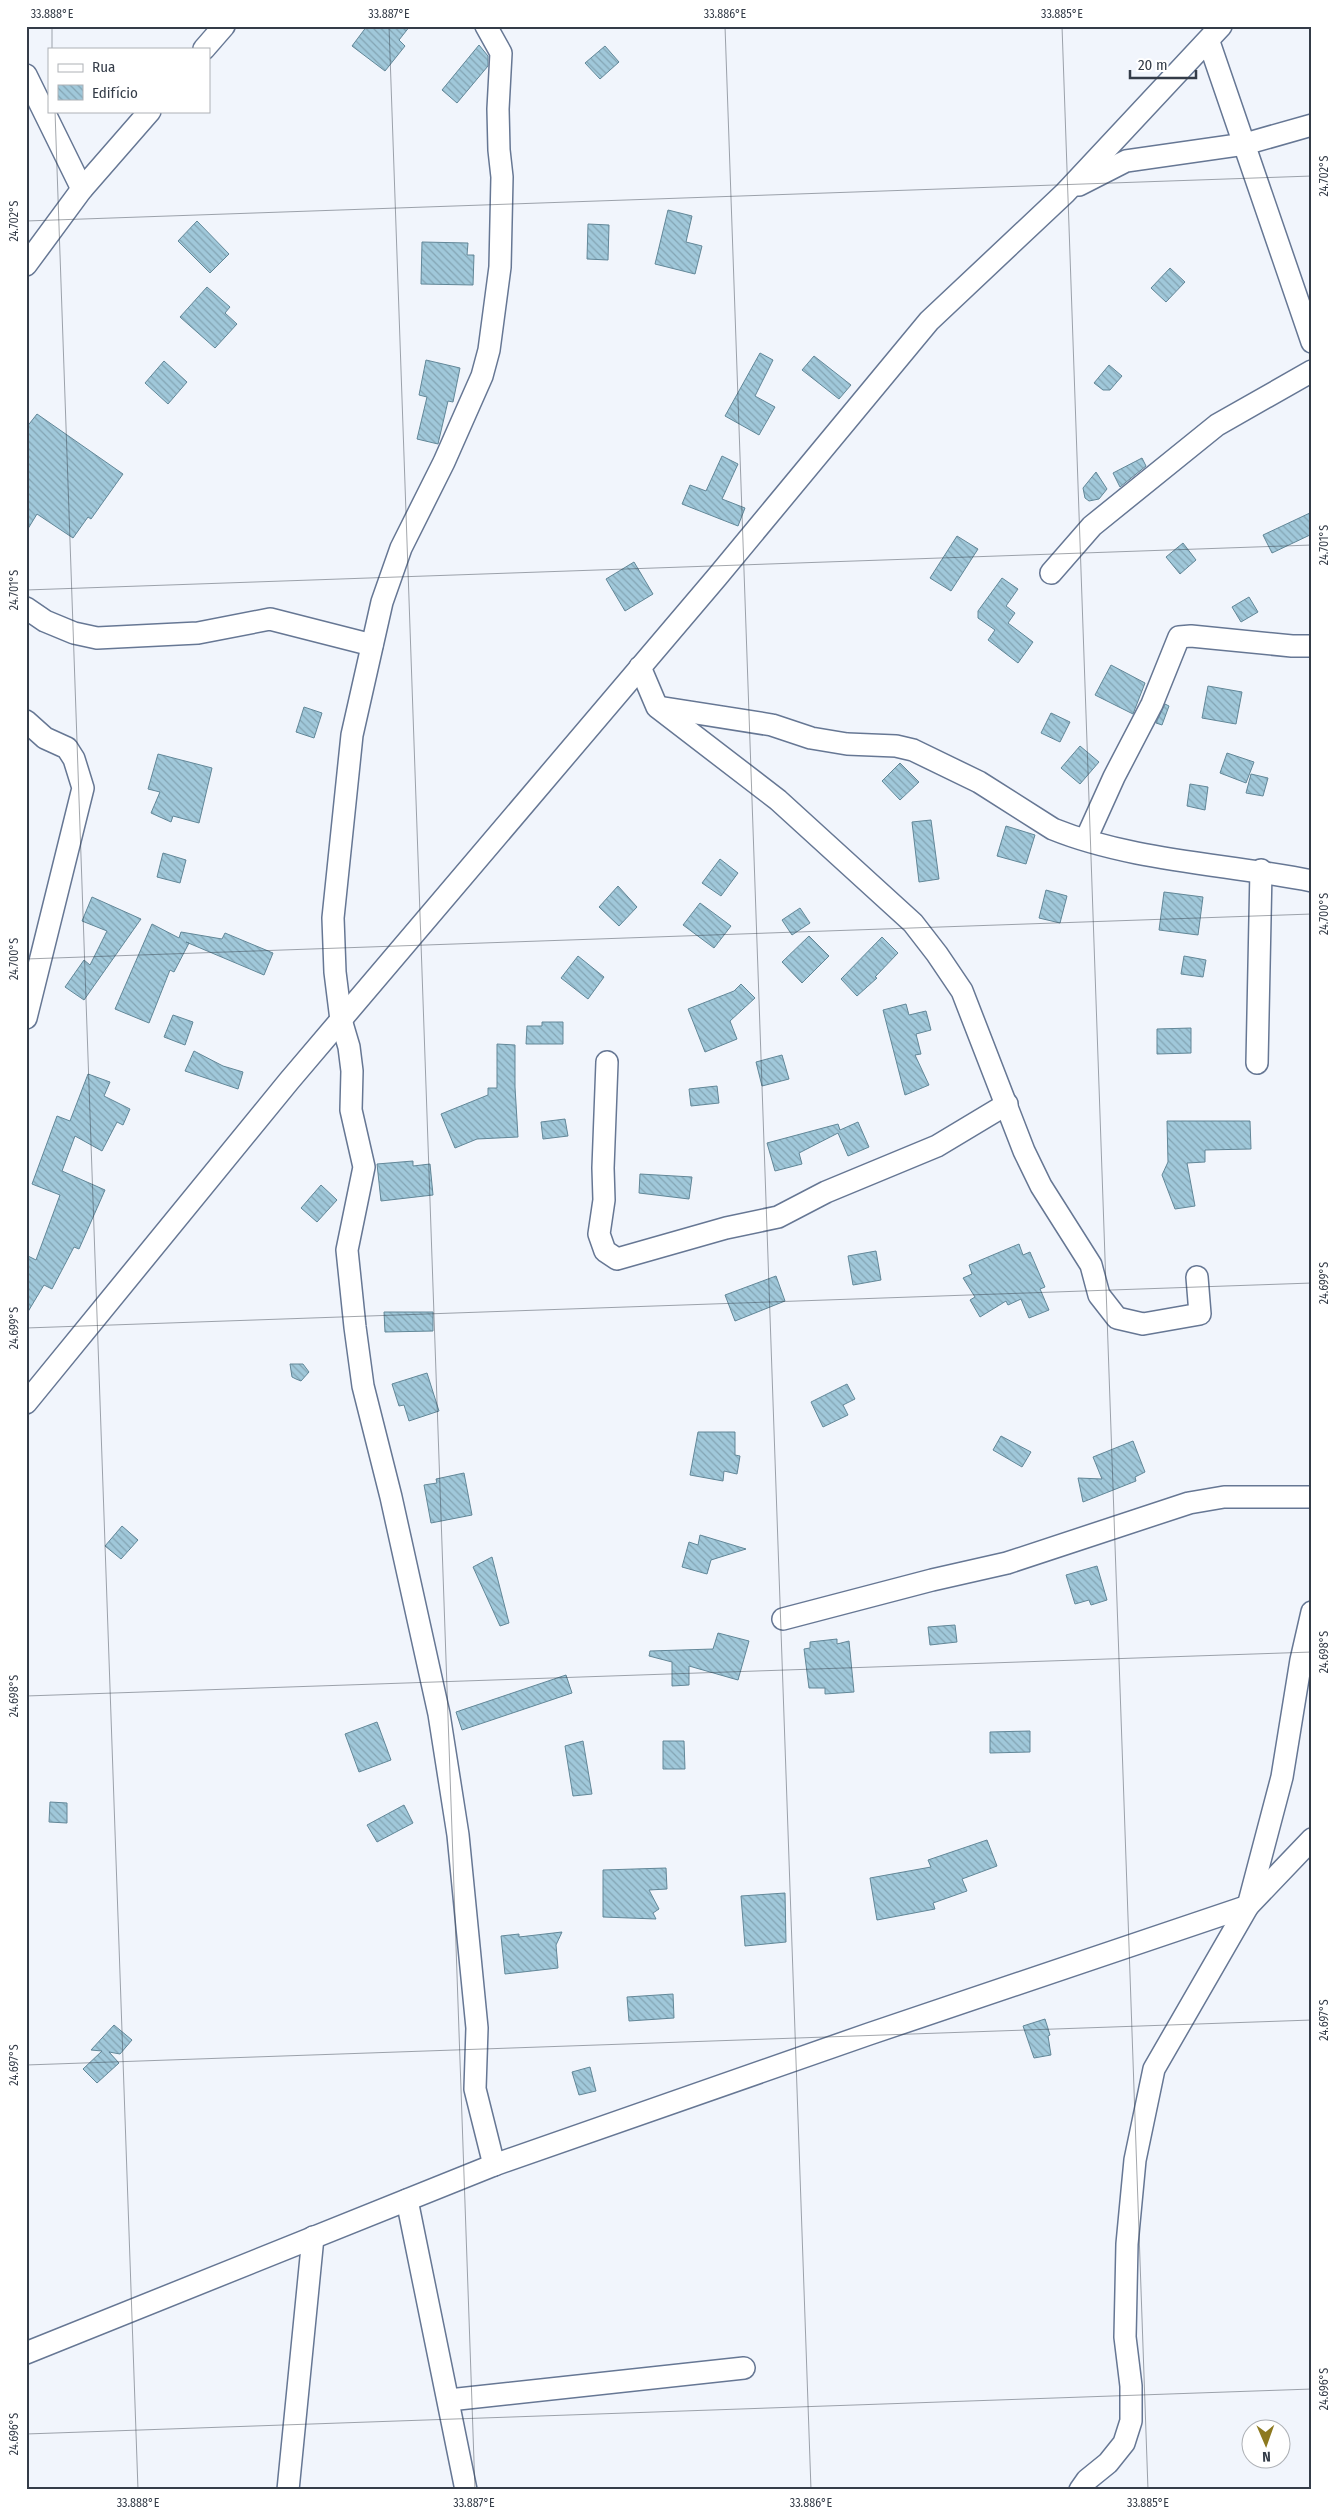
<svg xmlns="http://www.w3.org/2000/svg" width="1338" height="2516" viewBox="0 0 1338 2516" font-family="'Fira Sans Condensed',sans-serif">
  <defs>
    <pattern id="building-back-hatch" width="6" height="6" patternUnits="userSpaceOnUse" patternTransform="scale(1.25)"><rect width="6" height="6" fill="#a0c8da"/><path d="M-1 5l2 2M0 0l6 6M5-1l2 2" fill="none" stroke="#83a4b3"/></pattern>
  </defs>
  <rect width="100%" height="100%" fill="#f1f5fc"/>
  <g fill="url(#building-back-hatch)" stroke="#628798">
    <path d="M367 26H410L399 40 405 46 385 71 352 46Z"/>
    <path d="M479 45 488 56V66L457 103 442 90Z"/>
    <path d="M605 46 619 62 600 79 585 63Z"/>
    <path d="M668 210 692 216 686 242 702 246 695 274 655 264Z"/>
    <path d="M197 221 229 254 210 273 178 241Z"/>
    <path d="M588 224 609 225 608 260 587 259Z"/>
    <path d="M422 242 468 243 467 255H474L473 285 421 284Z"/>
    <path d="M1170 268 1185 282 1166 302 1151 288Z"/>
    <path d="M207 287 230 307 225 313 237 324 215 348 180 317Z"/>
    <path d="M760 353 773 360 755 396 775 407 759 435 725 416Z"/>
    <path d="M814 356 851 385 839 399 802 370Z"/>
    <path d="M426 360 460 368 453 402 448 401 438 444 417 439 427 397 419 395Z"/>
    <path d="M164 361 187 382 168 404 145 383Z"/>
    <path d="M1109 365 1122 376 1110 390H1103L1094 383Z"/>
    <path d="M37 414 123 474 91 519 88 517 73 538 37 514 26 532V428Z"/>
    <path d="M722 456 738 464 722 499 745 508 738 526 682 504 690 485 706 491Z"/>
    <path d="M1142 458 1146 466 1120 487 1113 473Z"/>
    <path d="M1096 472 1107 489 1099 499 1089 501 1085 498 1083 488Z"/>
    <path d="M1312 512V534L1272 553 1263 535Z"/>
    <path d="M957 536 978 549 951 591 930 578Z"/>
    <path d="M1183 543 1196 560 1180 574 1166 557Z"/>
    <path d="M634 562 653 594 625 611 606 579Z"/>
    <path d="M1002 578 1018 589 1006 606 1015 613 1008 623 1033 642 1018 663 988 640 995 630 978 618V611Z"/>
    <path d="M1249 597 1258 612 1241 622 1232 607Z"/>
    <path d="M1111 665 1145 683 1133 714 1095 695Z"/>
    <path d="M1208 686 1242 692 1236 724 1202 718Z"/>
    <path d="M1165 704 1169 706 1162 725 1156 723Z"/>
    <path d="M304 707 322 713 314 738 296 732Z"/>
    <path d="M1051 713 1070 722 1060 742 1041 733Z"/>
    <path d="M1080 746 1099 762 1080 784 1061 768Z"/>
    <path d="M1227 753 1254 762 1246 783 1220 773Z"/>
    <path d="M158 754 212 768 199 823 173 816 171 822 151 813 160 792 148 789Z"/>
    <path d="M900 763 919 782 900 800 882 781Z"/>
    <path d="M1251 774 1268 778 1263 796 1246 793Z"/>
    <path d="M1190 784 1208 787 1205 810 1187 806Z"/>
    <path d="M931 820 939 879 919 882 912 822Z"/>
    <path d="M1006 826 1035 835 1026 864 997 856Z"/>
    <path d="M163 853 186 860 180 883 157 877Z"/>
    <path d="M720 859 738 873 721 896 702 883Z"/>
    <path d="M618 886 637 907 619 926 599 907Z"/>
    <path d="M1046 890 1067 896 1060 923 1039 918Z"/>
    <path d="M1164 892 1203 897 1198 935 1159 930Z"/>
    <path d="M92 897 141 919 84 1000 65 987 84 960 90 965 107 931 82 921Z"/>
    <path d="M700 903 731 926 714 948 683 925Z"/>
    <path d="M800 908 810 923 792 935 782 920Z"/>
    <path d="M152 924 179 938 181 932 222 939 225 933 273 953 264 975 186 942 189 943 174 972 170 970 149 1023 115 1009Z"/>
    <path d="M809 936 829 956 802 983 782 962Z"/>
    <path d="M882 937 898 953 875 977 877 978 857 996 841 979Z"/>
    <path d="M578 956 604 977 588 999 561 978Z"/>
    <path d="M1184 956 1206 960 1203 977 1181 974Z"/>
    <path d="M741 984 755 998 730 1021 737 1039 705 1052 688 1009 734 991Z"/>
    <path d="M906 1004 909 1015 926 1011 931 1030 916 1034 921 1054 915 1055 929 1085 905 1095 883 1010Z"/>
    <path d="M173 1015 193 1022 185 1045 164 1037Z"/>
    <path d="M542 1022H563V1044H526L527 1026H542Z"/>
    <path d="M1191 1028V1053L1157 1054V1029Z"/>
    <path d="M497 1044 515 1045V1087L518 1137 477 1139 455 1148 441 1114 488 1095V1088H497Z"/>
    <path d="M194 1051 223 1066 243 1072 238 1089 185 1071Z"/>
    <path d="M782 1055 789 1079 762 1086 756 1062Z"/>
    <path d="M88 1074 110 1082 104 1096 130 1109 123 1125 117 1122 102 1151 75 1136 62 1171 105 1190 79 1249 74 1247 52 1289 44 1285 26 1315V1255L36 1260 60 1195 32 1184 57 1116 70 1121Z"/>
    <path d="M717 1086 719 1103 691 1106 689 1089Z"/>
    <path d="M565 1119 568 1136 543 1139 541 1122Z"/>
    <path d="M1167 1121H1250L1251 1149 1205 1150V1162L1187 1163 1195 1206 1175 1209 1162 1175 1168 1162Z"/>
    <path d="M858 1122 869 1147 848 1156 838 1133 799 1153 802 1164 775 1171 767 1143 838 1124 840 1130Z"/>
    <path d="M413 1161V1166L430 1164 433 1195 381 1201 377 1164Z"/>
    <path d="M640 1174 692 1177 689 1199 639 1193Z"/>
    <path d="M321 1185 337 1200 317 1222 301 1208Z"/>
    <path d="M1019 1244 1023 1255 1030 1252 1045 1287 1040 1289 1049 1310 1029 1318 1021 1299 1008 1305 1006 1301 980 1317 970 1300 975 1297 963 1278 972 1274 969 1265Z"/>
    <path d="M876 1251 881 1280 853 1285 848 1256Z"/>
    <path d="M776 1276 785 1301 735 1321 725 1295Z"/>
    <path d="M384 1312H433V1331L385 1332Z"/>
    <path d="M290 1364H303L309 1372 301 1381 296 1379 292 1377Z"/>
    <path d="M427 1373 439 1411 409 1421 404 1405 399 1406 392 1384Z"/>
    <path d="M847 1384 855 1399 843 1405 848 1415 823 1427 811 1402Z"/>
    <path d="M698 1432H735V1455L740 1456 737 1474 724 1471 723 1481 690 1475Z"/>
    <path d="M1001 1436 1031 1452 1022 1467 993 1450Z"/>
    <path d="M1133 1441 1145 1472 1135 1477 1136 1481 1083 1502 1078 1478 1102 1479 1093 1457Z"/>
    <path d="M464 1473 472 1515 431 1523 424 1485 437 1483 436 1479Z"/>
    <path d="M122 1526 138 1540 121 1559 105 1546Z"/>
    <path d="M700 1535 746 1549 711 1560 707 1574 682 1567 689 1542 698 1545Z"/>
    <path d="M492 1557 509 1623 500 1626 473 1567Z"/>
    <path d="M1097 1566 1107 1600 1091 1605 1089 1600 1075 1604 1066 1575Z"/>
    <path d="M955 1625 957 1642 930 1645 928 1627Z"/>
    <path d="M718 1633 749 1641 738 1680 689 1666V1685L672 1686V1662L649 1656 650 1651 713 1649Z"/>
    <path d="M837 1639V1644L849 1641 854 1692 825 1694V1688H809L804 1649 810 1648V1642Z"/>
    <path d="M566 1675 572 1693 462 1730 456 1712Z"/>
    <path d="M377 1722 391 1760 359 1772 345 1734Z"/>
    <path d="M1030 1731V1752L990 1753V1732Z"/>
    <path d="M583 1741 592 1794 573 1796 565 1746Z"/>
    <path d="M663 1741H684L685 1769H663Z"/>
    <path d="M50 1802 67 1803V1823L49 1822Z"/>
    <path d="M404 1805 413 1823 377 1842 367 1825Z"/>
    <path d="M987 1840 997 1866 962 1879 967 1891 933 1903 935 1909 877 1920 870 1878 931 1867 928 1860Z"/>
    <path d="M666 1868 667 1889 649 1890 659 1909 653 1913 656 1919 603 1917V1870Z"/>
    <path d="M785 1893 786 1942 745 1946 741 1896Z"/>
    <path d="M562 1932 556 1945 558 1968 505 1974 501 1936 519 1934V1937Z"/>
    <path d="M673 1994 674 2018 629 2021 627 1997Z"/>
    <path d="M1045 2019 1050 2035 1048 2036 1051 2055 1034 2058 1023 2026Z"/>
    <path d="M114 2025 132 2040 120 2054 109 2052 119 2063 97 2083 83 2069 102 2051 91 2050Z"/>
    <path d="M590 2067 596 2091 579 2095 572 2072Z"/>
  </g>
  <g fill="none" stroke-linecap="round" stroke-linejoin="round">
    <g stroke="#667794" stroke-width="24">
      <g id="minor">
        <path d="M486 26 501 53 498 109 499 150 502 177 500 267 489 350 482 376 444 462 401 548 382 602 352 735 333 918 335 972 341 1020 349 1047 352 1071 351 1110 364 1167 347 1250 355 1327 363 1386 391 1497 439 1714 458 1835 477 2028 475 2089 494 2165"/>
        <path d="M1209 42 1312 342"/>
        <path d="M204 49 224 26"/>
        <path d="M26 75 82 189"/>
        <path d="M1079 185 1126 161 1245 144 1312 125"/>
        <path d="M26 265 82 189 150 111"/>
        <path d="M1051 573 1092 526 1217 425 1312 371"/>
        <path d="M26 608 45 621 74 633 97 638 198 633 270 619 372 645"/>
        <path d="M640 667 657 707 778 800 913 923 937 954 962 991 1024 1151 1041 1186 1091 1265 1099 1295 1117 1318 1143 1324 1200 1314 1197 1277"/>
        <path d="M658 707 772 725 811 738 847 744 896 746 913 750 979 782 1053 829C1132 861 1228 864 1312 881"/>
        <path d="M26 721 45 738 67 748 74 759 83 788 26 1018"/>
        <path d="M1086 839 1114 777 1152 704 1179 637 1191 636 1292 646H1312"/>
        <path d="M607 1062 603 1168 604 1200 599 1234 605 1251 617 1259 726 1228 778 1217 826 1192 937 1146 1007 1104"/>
        <path d="M1257 1063 1261 870"/>
        <path d="M26 1403 289 1081 717 577 929 321 1065 193 1221 26"/>
        <path d="M783 1619 932 1580 1007 1563 1189 1503 1224 1497H1312"/>
        <path d="M407 2200 466 2490"/>
        <path d="M26 2353 494 2165 869 2034 1248 1906 1312 1839"/>
        <path d="M449 2400 744 2368"/>
        <path d="M288 2490 313 2237"/>
        <path d="M1080 2490 1087 2480 1108 2463 1124 2443 1131 2421V2386L1125 2337 1127 2244 1135 2160 1154 2069 1248 1906 1282 1777 1301 1660 1312 1612"/>
      </g>
    </g>
    <use href="#minor" stroke="#fff" stroke-width="21"/>
  </g>
  <path fill="none" stroke="#343c48" stroke-width="1" stroke-opacity="0.45" d="M52 26V49M389 26 475 2490M725 26 811 2490M1062 26 1148 2490M55 111 138 2490M26 221 1312 176M26 590 1312 545M26 959 1312 914M26 1328 1312 1283M26 1696 1312 1652M26 2065 1312 2020M26 2434 1312 2389"/>
  <rect width="1338" height="2516" fill="none" stroke="#ffffff" stroke-width="55"/>
  <rect x="48" y="48" width="162" height="65" fill="#ffffff" stroke="#aeb1b6"/>
  <rect x="58" y="64" width="25" height="8" fill="#ffffff" stroke="#aeb1b6"/>
  <text x="92" y="72" font-size="15" fill="#343c48">Rua</text>
  <rect x="58" y="85" width="25" height="15" fill="url(#building-back-hatch)" stroke="#aeb1b6"/>
  <text x="92" y="98" font-size="15" fill="#343c48">Edifício</text>
  <g transform="translate(1266 2444) rotate(178)"><circle r="24" fill="#ffffff" stroke="#aeb1b6"/>
  <path d="M0-4L9 19L0 12L-9 19Z" fill="#8d791f"/>
  <text y="-8" font-size="14" font-weight="bold" text-anchor="middle" fill="#343c48">N</text>
  </g>
  <path d="M1130 70v8h66v-8" fill="none" stroke="#343c48" stroke-width="2.5"/>
  <text x="1138" y="70" font-size="15" fill="#343c48" stroke="#ffffff" stroke-width="4" paint-order="stroke">20 m</text>
  <rect x="28" y="28" width="1282" height="2460" fill="none" stroke="#343c48" stroke-width="2"/>
  <g font-size="12" text-anchor="middle" fill="#343c48">
    <text x="52" y="18">33.888°E</text>
    <text x="389" y="18">33.887°E</text>
    <text x="725" y="18">33.886°E</text>
    <text x="1062" y="18">33.885°E</text>
    <text transform="translate(1324 176) rotate(-90)" y="4">24.702°S</text>
    <text transform="translate(14 221) rotate(-90)" y="4">24.702°S</text>
    <text transform="translate(1324 545) rotate(-90)" y="4">24.701°S</text>
    <text transform="translate(14 590) rotate(-90)" y="4">24.701°S</text>
    <text transform="translate(1324 914) rotate(-90)" y="4">24.700°S</text>
    <text transform="translate(14 959) rotate(-90)" y="4">24.700°S</text>
    <text transform="translate(1324 1283) rotate(-90)" y="4">24.699°S</text>
    <text transform="translate(14 1328) rotate(-90)" y="4">24.699°S</text>
    <text transform="translate(1324 1652) rotate(-90)" y="4">24.698°S</text>
    <text transform="translate(14 1696) rotate(-90)" y="4">24.698°S</text>
    <text transform="translate(1324 2020) rotate(-90)" y="4">24.697°S</text>
    <text transform="translate(14 2065) rotate(-90)" y="4">24.697°S</text>
    <text transform="translate(1324 2389) rotate(-90)" y="4">24.696°S</text>
    <text transform="translate(14 2434) rotate(-90)" y="4">24.696°S</text>
    <text x="138" y="2507">33.888°E</text>
    <text x="474" y="2507">33.887°E</text>
    <text x="811" y="2507">33.886°E</text>
    <text x="1148" y="2507">33.885°E</text>
  </g>
</svg>
